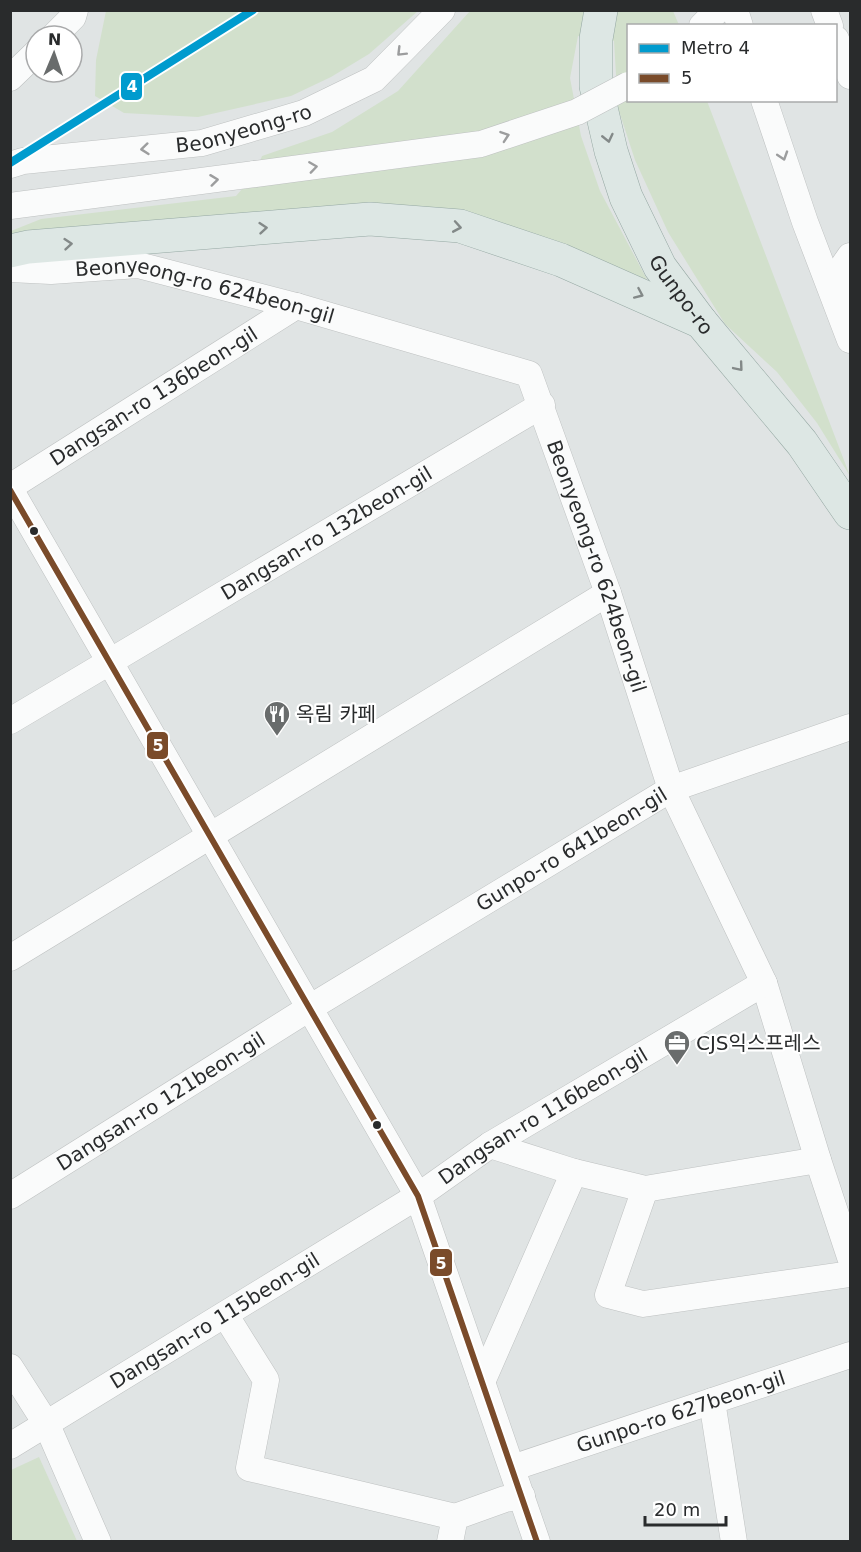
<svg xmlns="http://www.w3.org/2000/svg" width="861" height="1552" viewBox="0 0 861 1552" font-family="'DejaVu Sans','Noto Sans KR',sans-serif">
  <rect width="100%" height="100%" fill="#e0e4e4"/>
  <g fill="#d2e0cc">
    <path d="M106 11V10L418 11 369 54 331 77 291 96 198 117 124 113 95 96 96 60Z"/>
    <path d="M470 11H673L679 25 628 26V100L707 101 850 476 817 423 777 372 725 324 668 232 635 160 618 108 614 41 578 36 570 78 581 136 600 191 651 287 479 216 11 242V231L41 219 236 196 255 174 262 156 332 132 398 91Z"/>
    <path d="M39 1457 77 1541H11V1470Z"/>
  </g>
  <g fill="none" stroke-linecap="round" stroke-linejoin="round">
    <g stroke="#bec1c1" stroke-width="27">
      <g id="minor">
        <path d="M735 10 740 26"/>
        <path d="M824 10 830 26"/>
        <path d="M702 26 718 10"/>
        <path d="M54 36 73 17 75 10"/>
        <path d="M836 39 850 76"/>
        <path d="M10 78 36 53"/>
        <path d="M764 100 805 222 850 340"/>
        <path id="s1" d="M10 165 23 161 202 143 304 113 374 79 442 10"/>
        <path d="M10 206 255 174"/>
        <path id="s2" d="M10 269 51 271 138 265 296 306 529 374 608 593 671 789 764 983 818 1160 850 1257"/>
        <path d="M839 300V272L850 256"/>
        <path id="s3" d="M10 487 296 306"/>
        <path d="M10 489 418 1196 537 1542"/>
        <path id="s4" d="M10 721 542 405"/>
        <path d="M10 958 608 593"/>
        <path d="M490 1145 574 1172 645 1189 818 1160"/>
        <path d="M645 1189 608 1295 643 1304 850 1274"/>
        <path id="s5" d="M10 1196 311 1007 671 789 850 727"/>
        <path d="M226 1316 266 1380 249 1468 455 1517"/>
        <path d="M10 1367 47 1425 98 1542"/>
        <path d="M482 1382 574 1172"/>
        <path d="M712 1401 734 1542"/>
        <path id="s6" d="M10 1446 418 1196 490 1145 764 983"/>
        <path id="s7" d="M512 1468 850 1355"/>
        <path d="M450 1542 455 1517 505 1499 522 1496"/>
      </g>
    </g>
    <g stroke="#95a8a3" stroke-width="34">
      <g id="major">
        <path id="s8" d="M601 10 596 39V86L611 151 626 197 660 267 701 322 802 443 850 513"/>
        <path d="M10 251 28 247 370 219 460 226 561 260 701 322"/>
      </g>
    </g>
    <use href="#minor" stroke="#fafbfb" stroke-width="26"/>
    <use href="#major" stroke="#dde7e4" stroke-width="33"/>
    <g stroke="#bec1c1" stroke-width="27" stroke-linecap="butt">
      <path id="minor-bridge" d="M255 174 481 144 577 112 628 85"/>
    </g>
    <use href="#minor-bridge" stroke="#fafbfb" stroke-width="26"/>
    <g stroke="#fff" stroke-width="10">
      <path id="bus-1" d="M10 490 418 1196 537 1542"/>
    </g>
    <use href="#bus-1" stroke="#7a4b2a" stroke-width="6"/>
    <g stroke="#fff" stroke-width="12">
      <path id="metro-1" d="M10 163 253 10"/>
    </g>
    <use href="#metro-1" stroke="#009bce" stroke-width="8"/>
  </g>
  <defs><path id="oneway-chevron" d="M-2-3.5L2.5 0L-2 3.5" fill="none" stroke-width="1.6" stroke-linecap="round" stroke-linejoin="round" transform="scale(1.5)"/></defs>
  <g stroke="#9c9d9e">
    <use href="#oneway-chevron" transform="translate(401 52) rotate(135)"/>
    <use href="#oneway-chevron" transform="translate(505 136) rotate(-19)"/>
    <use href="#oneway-chevron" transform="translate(145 149) rotate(174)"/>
    <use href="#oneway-chevron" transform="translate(783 156) rotate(72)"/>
    <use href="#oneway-chevron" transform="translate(313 167) rotate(-8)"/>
    <use href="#oneway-chevron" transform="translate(214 180) rotate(-7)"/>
  </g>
  <g stroke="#838988">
    <use href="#oneway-chevron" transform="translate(608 138) rotate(77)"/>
    <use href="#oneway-chevron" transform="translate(457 227) rotate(10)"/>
    <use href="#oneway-chevron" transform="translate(263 228) rotate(-5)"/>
    <use href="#oneway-chevron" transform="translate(68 244) rotate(-5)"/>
    <use href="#oneway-chevron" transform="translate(639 294) rotate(24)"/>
    <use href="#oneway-chevron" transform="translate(739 367) rotate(50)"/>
  </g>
  <defs>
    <g id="restaurant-pin" transform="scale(1.35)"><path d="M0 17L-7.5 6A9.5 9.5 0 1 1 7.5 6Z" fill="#696c6c" stroke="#fff"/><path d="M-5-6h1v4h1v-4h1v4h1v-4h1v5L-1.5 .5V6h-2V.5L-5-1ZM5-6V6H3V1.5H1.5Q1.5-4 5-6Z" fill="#fff"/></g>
    <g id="office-pin" transform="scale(1.35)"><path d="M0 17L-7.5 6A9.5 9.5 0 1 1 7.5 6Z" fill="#696c6c" stroke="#fff"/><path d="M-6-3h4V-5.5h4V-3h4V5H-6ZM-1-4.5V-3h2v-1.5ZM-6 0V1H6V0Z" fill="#fff"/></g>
  </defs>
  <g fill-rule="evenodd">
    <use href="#restaurant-pin" x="277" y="714"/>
    <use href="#office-pin" x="677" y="1043"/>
  </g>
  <g fill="#292b2c" stroke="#fff" stroke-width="2">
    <circle cx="34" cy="531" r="5"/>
    <circle cx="377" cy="1125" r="5"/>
  </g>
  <g text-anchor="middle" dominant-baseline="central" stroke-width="4.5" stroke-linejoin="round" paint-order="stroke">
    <g font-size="20" fill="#292b2c" stroke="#fff">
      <text stroke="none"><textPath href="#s1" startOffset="237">Beonyeong-ro</textPath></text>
      <text stroke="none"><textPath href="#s8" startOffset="304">Gunpo-ro</textPath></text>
      <text stroke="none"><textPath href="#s2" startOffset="198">Beonyeong-ro 624beon-gil</textPath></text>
      <text stroke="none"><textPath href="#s3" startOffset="170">Dangsan-ro 136beon-gil</textPath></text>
      <text stroke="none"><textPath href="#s4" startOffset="368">Dangsan-ro 132beon-gil</textPath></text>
      <text stroke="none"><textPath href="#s2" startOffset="738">Beonyeong-ro 624beon-gil</textPath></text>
      <text stroke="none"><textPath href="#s5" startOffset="660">Gunpo-ro 641beon-gil</textPath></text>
      <text stroke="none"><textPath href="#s5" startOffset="178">Dangsan-ro 121beon-gil</textPath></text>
      <text stroke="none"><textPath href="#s6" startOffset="627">Dangsan-ro 116beon-gil</textPath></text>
      <text stroke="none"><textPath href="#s6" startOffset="240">Dangsan-ro 115beon-gil</textPath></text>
      <text stroke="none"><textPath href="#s7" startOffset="178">Gunpo-ro 627beon-gil</textPath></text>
    </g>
    <g font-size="20" fill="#292b2c" stroke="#fff" text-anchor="start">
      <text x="296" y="714">옥림 카페</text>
      <text x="696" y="1043">CJS익스프레스</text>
    </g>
  </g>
  <g stroke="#fff" stroke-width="2">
    <rect x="120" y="72" width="23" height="29" rx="6" fill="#009bce"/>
    <rect x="146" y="731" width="23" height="29" rx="6" fill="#7a4b2a"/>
    <rect x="429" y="1248" width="24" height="29" rx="6" fill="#7a4b2a"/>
  </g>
  <g font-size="16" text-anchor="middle" font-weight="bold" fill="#fff">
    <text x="132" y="92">4</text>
    <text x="158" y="751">5</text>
    <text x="441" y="1269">5</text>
  </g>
  <rect width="861" height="1552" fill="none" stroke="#292b2c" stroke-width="24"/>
  <rect x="627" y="24" width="210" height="78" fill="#ffffff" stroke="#a9aaab" stroke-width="1.5"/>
  <rect x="639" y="44" width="30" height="9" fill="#009bce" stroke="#a9aaab" stroke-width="1.5"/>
  <text x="681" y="54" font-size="18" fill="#292b2c">Metro 4</text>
  <rect x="639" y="74" width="30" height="9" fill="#7a4b2a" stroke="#a9aaab" stroke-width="1.5"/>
  <text x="681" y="84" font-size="18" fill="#292b2c">5</text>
  <g transform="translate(54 54) rotate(2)"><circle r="28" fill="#ffffff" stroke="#a9aaab" stroke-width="1.5"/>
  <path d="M0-4.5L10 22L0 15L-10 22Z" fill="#696c6c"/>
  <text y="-9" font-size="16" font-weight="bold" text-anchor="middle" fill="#292b2c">N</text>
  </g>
  <path d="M645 1516v9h81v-9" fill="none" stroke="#292b2c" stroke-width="3"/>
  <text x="654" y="1516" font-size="18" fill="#292b2c" stroke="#ffffff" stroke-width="4.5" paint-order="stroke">20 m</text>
</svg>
